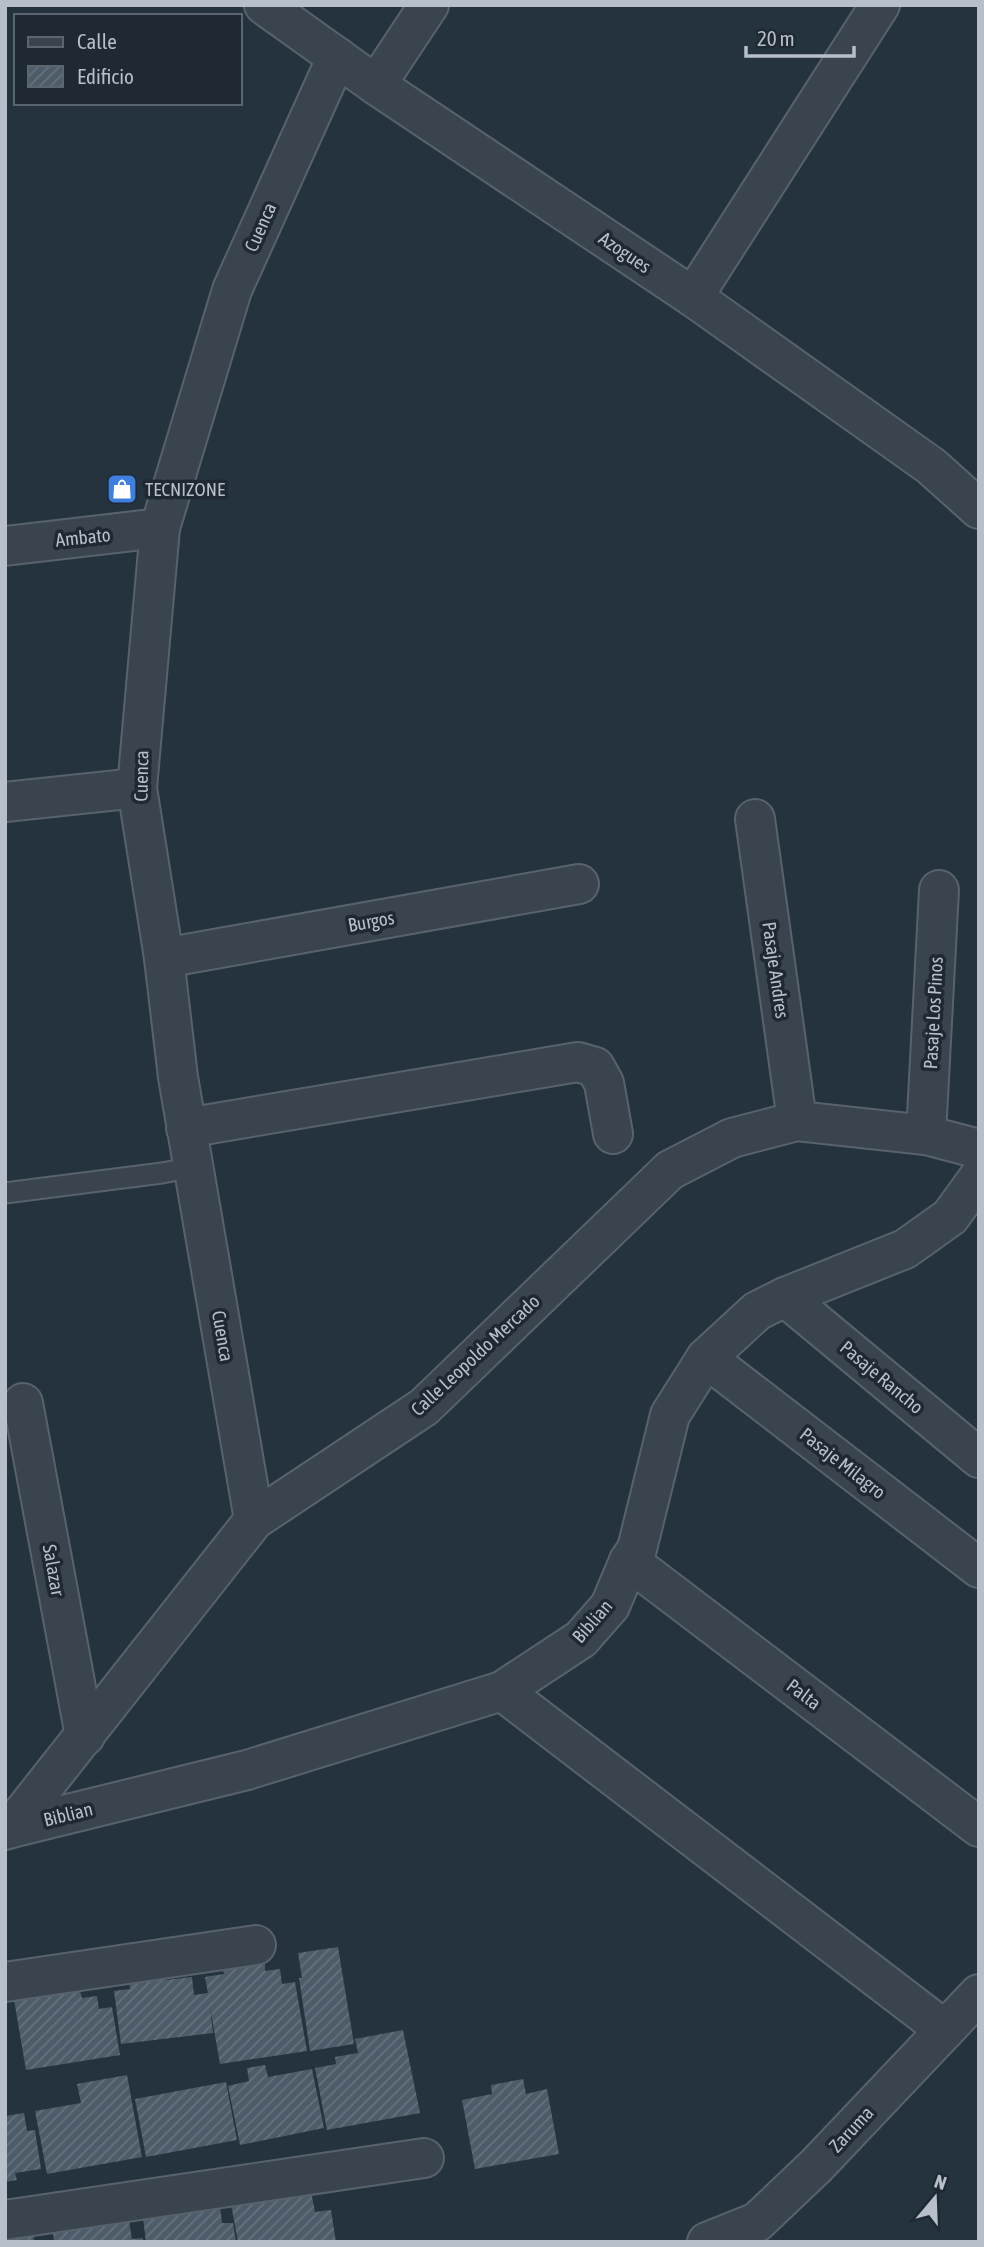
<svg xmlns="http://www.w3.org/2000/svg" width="984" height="2247" viewBox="0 0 984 2247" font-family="'Asap Condensed',sans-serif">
  <defs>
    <pattern id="building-hatch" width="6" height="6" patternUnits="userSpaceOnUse" patternTransform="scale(1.75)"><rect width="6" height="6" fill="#4e5c6a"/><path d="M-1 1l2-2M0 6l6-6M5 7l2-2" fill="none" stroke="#65727e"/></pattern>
  </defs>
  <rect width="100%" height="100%" fill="#25333f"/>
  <g fill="url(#building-hatch)">
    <path d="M338 1947 354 2044 310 2051 299 1978H302L298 1953Z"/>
    <path d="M251 1954 252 1966 265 1964V1971L280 1969 282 1984 295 1982 307 2051 220 2064 210 2007 213 2033 121 2044 114 1991 130 1989 129 1980 164 1966 166 1980 192 1977 194 1995 208 1993 205 1977 224 1974 223 1969Z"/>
    <path d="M67 1975 70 1993 80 1991 82 1998 97 1996 99 2009 112 2007 120 2055 26 2070 14 2000Z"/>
    <path d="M403 2030 420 2113 327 2130 315 2068 336 2064 335 2057 358 2053 355 2039Z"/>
    <path d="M265 2065 268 2077 312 2069 324 2128 240 2145 228 2086 249 2081 247 2068Z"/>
    <path d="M127 2075 142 2157 47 2174 35 2111 81 2103 77 2084Z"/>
    <path d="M523 2079 526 2094 547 2089 559 2154 475 2169 462 2100 492 2094 491 2085Z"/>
    <path d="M226 2082 237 2140 146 2157 135 2099Z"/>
    <path d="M24 2113 27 2131 35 2130 41 2169 15 2173 17 2180 5 2182V2116Z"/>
    <path d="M311 2191 315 2212 331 2210 336 2242H238L231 2204Z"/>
    <path d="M220 2206 222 2223H233L236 2242H146L143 2218Z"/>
    <path d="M129 2221 132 2239 143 2238V2242H54L53 2231Z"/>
    <path d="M33 2231 34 2242H5V2235Z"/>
  </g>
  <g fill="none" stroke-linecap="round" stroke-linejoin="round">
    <g stroke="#57626d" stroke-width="23">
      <path id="service" d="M5 1193 162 1173 193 1167"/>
    </g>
    <g stroke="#57626d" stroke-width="42">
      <g id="minor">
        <path d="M264 5 376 85 693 297 931 466 979 509"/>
        <path d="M376 85 429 5"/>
        <path d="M693 297 880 5"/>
        <path d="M5 546 160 528"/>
        <path d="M5 802 137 788"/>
        <path d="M755 819 797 1121"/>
        <path d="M164 958 579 884"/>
        <path d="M186 1128 578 1062 595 1067 604 1083 613 1134"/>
        <path d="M926 1135 939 890"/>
        <path d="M785 1297 979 1458"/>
        <path d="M706 1358 979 1568"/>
        <path d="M23 1403 85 1736"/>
        <path d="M254 1520 178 1077 164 958 137 788 160 528 232 290 337 57"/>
        <path d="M629 1561 979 1827"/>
        <path d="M502 1691 945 2030"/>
        <path d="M11 1828 247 1770 502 1691 581 1639 610 1606 629 1561 637 1549 670 1415 706 1358 757 1311 785 1297 905 1249 950 1217 979 1177"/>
        <path d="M5 1830 11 1828 254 1520 424 1407 670 1170 732 1138 797 1121 926 1135 979 1149"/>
        <path d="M5 1982 256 1945"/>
        <path d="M5 2220 424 2158"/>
        <path d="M707 2242 757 2222 816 2166 979 1994"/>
      </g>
    </g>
    <use href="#service" stroke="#39444f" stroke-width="19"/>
    <use href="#minor" stroke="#39444f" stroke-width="38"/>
  </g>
  <defs>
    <g id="shop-square" transform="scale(1.575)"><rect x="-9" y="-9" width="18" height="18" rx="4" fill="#3f7fe0" stroke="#1e2934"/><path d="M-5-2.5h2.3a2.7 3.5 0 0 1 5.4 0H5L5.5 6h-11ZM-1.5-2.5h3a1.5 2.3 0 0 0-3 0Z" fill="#fff"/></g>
  </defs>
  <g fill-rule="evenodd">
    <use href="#shop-square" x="122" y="489"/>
  </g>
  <g text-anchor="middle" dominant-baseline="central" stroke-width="7" stroke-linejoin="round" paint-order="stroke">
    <g font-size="19" fill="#b6bfca" stroke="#1e2934">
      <text transform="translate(260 227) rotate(-66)">Cuenca</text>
      <text transform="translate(625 252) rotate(34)">Azogues</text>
      <text transform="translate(83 537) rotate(-6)">Ambato</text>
      <text transform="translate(141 776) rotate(-89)">Cuenca</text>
      <text transform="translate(371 921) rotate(-10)">Burgos</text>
      <text transform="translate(776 970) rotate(82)">Pasaje Andres</text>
      <text transform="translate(933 1013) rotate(-87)">Pasaje Los Pinos</text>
      <text transform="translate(223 1336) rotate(80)">Cuenca</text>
      <text transform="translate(475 1355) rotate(-43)">Calle Leopoldo Mercado</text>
      <text transform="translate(882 1377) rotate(40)">Pasaje Rancho</text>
      <text transform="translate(843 1463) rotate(38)">Pasaje Milagro</text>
      <text transform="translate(54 1570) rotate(80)">Salazar</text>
      <text transform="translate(592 1621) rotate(-49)">Biblian</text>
      <text transform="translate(804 1694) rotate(37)">Palta</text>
      <text transform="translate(68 1814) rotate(-14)">Biblian</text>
      <text transform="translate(851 2129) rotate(-47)">Zaruma</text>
    </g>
    <g font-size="19" fill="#b6bfca" stroke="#1e2934" text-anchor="start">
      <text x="145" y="489">TECNIZONE</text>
    </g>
  </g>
  <rect width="984" height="2247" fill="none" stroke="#b6bfca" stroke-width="14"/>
  <rect x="14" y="14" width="228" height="91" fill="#1e2934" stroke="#5b6570" stroke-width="2"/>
  <rect x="28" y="37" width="35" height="10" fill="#39444f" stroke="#5b6570" stroke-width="2"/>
  <text x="77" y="49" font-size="21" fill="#b6bfca">Calle</text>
  <rect x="28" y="66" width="35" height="21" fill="url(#building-hatch)" stroke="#5b6570" stroke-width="2"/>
  <text x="77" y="84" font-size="21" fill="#b6bfca">Edificio</text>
  <g transform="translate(935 2198) rotate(19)" stroke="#1e2934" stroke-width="5" paint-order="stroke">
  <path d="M0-5L12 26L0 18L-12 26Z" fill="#b6bfca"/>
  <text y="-10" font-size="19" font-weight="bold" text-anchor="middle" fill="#b6bfca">N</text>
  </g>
  <path d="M746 46v10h108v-10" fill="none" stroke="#b6bfca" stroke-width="3.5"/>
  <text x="757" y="46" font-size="21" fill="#b6bfca" stroke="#1e2934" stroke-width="5" paint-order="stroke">20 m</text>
</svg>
